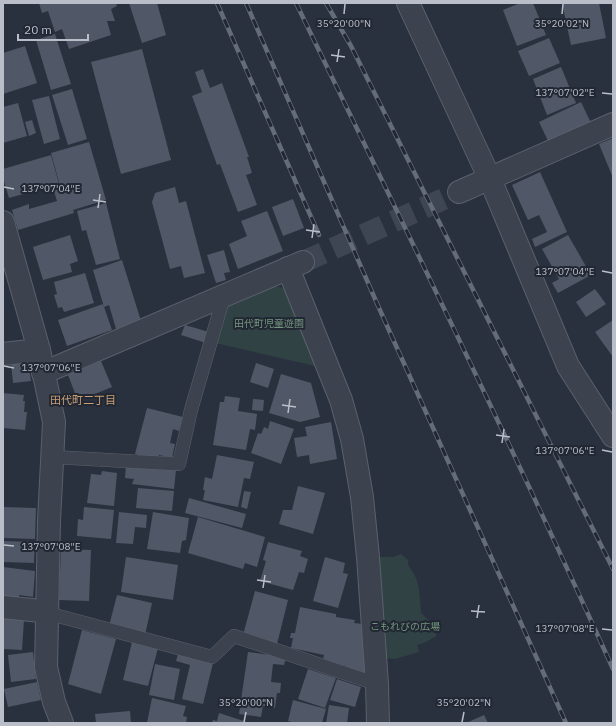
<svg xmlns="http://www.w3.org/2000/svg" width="616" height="726" viewBox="0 0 616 726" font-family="'IBM Plex Sans','Noto Sans JP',sans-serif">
  <rect width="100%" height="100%" fill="#29313e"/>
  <g fill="#314244">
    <path d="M275 286 291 290 320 367 215 343 227 306Z"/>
    <path d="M401 554 408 560C407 566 411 569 414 574 420 585 420 600 421 613L437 628 436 636 426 642 417 645 419 652 395 659 385 658 380 557H393Z"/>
  </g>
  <g fill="#505766">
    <path d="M39 3H116L117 6 111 9 115 21H107L111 35 69 49 62 29 55 32 48 11 42 13Z"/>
    <path d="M129 3H157L166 35 142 43Z"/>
    <path d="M520 3H533L546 35 517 46 503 10Z"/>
    <path d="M562 3H599L606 38 571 45Z"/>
    <path d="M55 34 71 84 51 90 36 40Z"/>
    <path d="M549 38 560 63 529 76 518 51Z"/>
    <path d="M25 46 37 83 3 94V53Z"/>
    <path d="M142 49 171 160 121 174 91 62Z"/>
    <path d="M561 67 576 103 547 115 533 79Z"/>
    <path d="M203 69 210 88 222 83 249 157H247L252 173 246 175 257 205 238 212 220 164 217 165 192 96 202 92 195 72Z"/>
    <path d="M72 89 87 139 68 145 52 95Z"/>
    <path d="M49 96 60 139 44 144 32 100Z"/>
    <path d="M581 102 592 125 550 145 539 122Z"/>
    <path d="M18 103 27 136 3 143V107Z"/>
    <path d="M32 120 36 133 29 136 25 122Z"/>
    <path d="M613 138V178L599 144Z"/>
    <path d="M89 142 106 200 73 210 74 213 18 230 12 210 29 204V209L57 201 53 188 60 186 51 153Z"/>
    <path d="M51 155 59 184 9 198 3 178V169Z"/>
    <path d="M540 172 567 232 535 247 532 239 547 232 539 215 528 220 512 185Z"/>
    <path d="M175 187 179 203 186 201 205 273 184 278 181 266 170 269 152 202 155 193Z"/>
    <path d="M293 199 304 228 283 236 272 207Z"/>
    <path d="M106 203 120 259 96 265 86 230 82 231 77 211Z"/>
    <path d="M267 211 283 251 238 269 229 244 247 236 241 221Z"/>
    <path d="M70 235 78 261 70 264 72 272 43 280 33 247Z"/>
    <path d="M568 235 591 275 558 293 552 283 559 279 542 249Z"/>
    <path d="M224 250 230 272 224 273 226 280 216 283 207 255Z"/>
    <path d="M122 260 141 321 116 329 109 305 104 307 93 270Z"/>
    <path d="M85 273 94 303 64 312 62 307 58 308 54 295 57 294 54 282Z"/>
    <path d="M595 289 606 304 586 317 576 302Z"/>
    <path d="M103 304 112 330 67 346 58 320Z"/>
    <path d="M613 320V357L595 332Z"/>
    <path d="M185 325 209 332 206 343 181 335Z"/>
    <path d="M28 361 31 381 13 383 11 363Z"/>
    <path d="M101 361 112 387 78 401 68 375Z"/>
    <path d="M256 363 274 369 268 388 250 382Z"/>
    <path d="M281 374 311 383 320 417 300 422 269 413Z"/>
    <path d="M3 393 24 395 23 401H25L24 412H27L25 430 3 428Z"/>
    <path d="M225 396 240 398 238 411 257 414 255 430 250 429 246 450 213 445 220 402H224Z"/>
    <path d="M253 399 264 400 263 411 252 410Z"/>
    <path d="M147 408 183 417 179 431 173 429 170 443 175 444 172 458 159 455 158 460 135 454Z"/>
    <path d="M270 421 294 429 281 464 251 453 258 433 261 434 264 427 268 429Z"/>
    <path d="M331 422 337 459 310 464 309 455 297 457 294 438 307 436 305 427Z"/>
    <path d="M217 455 254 462 250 479 244 478 238 507 203 500 205 490H203L205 477 212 479Z"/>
    <path d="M126 465 176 470 174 489 132 484 134 479 125 478Z"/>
    <path d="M102 471 117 473 114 506 87 503 91 474 101 475Z"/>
    <path d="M298 486 325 493 313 534 279 524 283 510H292Z"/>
    <path d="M138 488 174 491 172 511 136 508Z"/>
    <path d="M244 491 251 492 247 509 241 507Z"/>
    <path d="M189 498 246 514 242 528 185 513Z"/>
    <path d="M3 507 36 508 35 539 3 538Z"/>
    <path d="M84 507 114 510 111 539 77 536 78 519 83 520Z"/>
    <path d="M119 512 147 515 146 528 135 527 133 544 116 543Z"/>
    <path d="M153 512 189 518 186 540 182 541 180 553 147 549Z"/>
    <path d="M198 517 265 537 257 567 245 563 243 569 188 553Z"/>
    <path d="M3 541 35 542 34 563 3 562Z"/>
    <path d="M268 542 302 551 300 556 308 559 304 573 299 572 293 590 260 581 266 561 263 560Z"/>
    <path d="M61 549 91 550 89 601 59 600Z"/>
    <path d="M126 557 178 565 173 600 121 592Z"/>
    <path d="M325 557 345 563 343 573 348 574 338 608 313 601Z"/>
    <path d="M3 567 35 571 33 597 19 595V598L3 597Z"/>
    <path d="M255 591 288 600 277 644 243 635Z"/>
    <path d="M117 595 152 603 145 635 109 626Z"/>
    <path d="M300 607 336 614V617L355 620 354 623 362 624 366 676 345 669 346 666 323 661 324 655 291 648 293 638H290L291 633H295Z"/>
    <path d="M3 617 24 619 22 650 3 649Z"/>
    <path d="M82 630 116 639 101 694 68 684Z"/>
    <path d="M132 642 158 648 148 686 123 680Z"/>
    <path d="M33 652 36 679 11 682 8 655Z"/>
    <path d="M248 652 286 657 284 665 273 664 271 682 281 683 280 693H277L275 708 263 706 261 717 239 714Z"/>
    <path d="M178 654 213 663 203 704 182 699 190 665 176 661Z"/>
    <path d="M155 664 180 669 174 700 149 695Z"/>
    <path d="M308 669 336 678 325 708 298 699Z"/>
    <path d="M337 679 361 687 355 707 330 700Z"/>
    <path d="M37 682 41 700 8 707 4 689Z"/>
    <path d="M152 698 186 706 183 716 187 717 186 723H147Z"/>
    <path d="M293 700 326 709 322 723H295L288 721Z"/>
    <path d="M329 705 349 708 347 723H326Z"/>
    <path d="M130 711 131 723H96L95 714Z"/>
    <path d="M219 713 250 723H212L213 720 217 721Z"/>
    <path d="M484 715 488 723H466Z"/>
  </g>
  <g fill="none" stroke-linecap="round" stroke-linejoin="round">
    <path stroke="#3f4653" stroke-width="22" stroke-dasharray="22 11" stroke-linecap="butt" d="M303 262 459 192"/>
    <g stroke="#5b616c" stroke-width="14">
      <g id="service">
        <path d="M53 457 179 464 191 410 224 296"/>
        <path d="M47 613 212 657 234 636 377 684"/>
      </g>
    </g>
    <g stroke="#5b616c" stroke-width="24">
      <g id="minor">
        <path d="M408 3 490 179 568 366 613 436"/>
        <path d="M459 192 613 124"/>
        <path d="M3 222 39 350 54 422 49 521 46 667 54 702 62 723"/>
        <path d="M288 268 341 400 352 439 362 497 368 557 377 684 378 723"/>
        <path d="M3 354 39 350"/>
        <path d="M43 373 303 262"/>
        <path d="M3 607 41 611 47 613"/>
      </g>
    </g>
    <use href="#service" stroke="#3d434e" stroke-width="13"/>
    <use href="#minor" stroke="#3d434e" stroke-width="22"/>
    <g stroke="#656c79" stroke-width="4.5">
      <g id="rail">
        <path d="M217 3 319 235"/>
        <path d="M246 3 379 308 566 723"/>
        <path d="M296 3C403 224 512 445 613 669"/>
        <path d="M326 3 351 46 613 569"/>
      </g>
    </g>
    <use href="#rail" stroke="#222833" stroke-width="3" stroke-dasharray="9" stroke-linecap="butt"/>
  </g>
  <path fill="none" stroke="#b9bec9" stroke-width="1.5" d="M344 14 345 4M562 14 563 4M331 55 345 57M337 62 339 49M602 93 612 94M4 187 14 189M93 200 106 202M98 208 100 194M306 230 320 232M312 238 314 224M602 271 612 273M4 366 14 368M282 405 296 407M288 413 290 399M496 435 510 437M502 443 504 429M602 450 612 452M4 545 14 546M257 580 271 582M263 588 265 575M471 611 485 612M477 618 479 605M602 629 612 630M244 722 246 712M462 722 464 712"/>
  <g text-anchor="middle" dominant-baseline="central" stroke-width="4" stroke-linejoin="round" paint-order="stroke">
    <g font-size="10" fill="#74967e" stroke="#222833">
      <text x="269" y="323">田代町児童遊園</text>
      <text x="405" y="626">こもれびの広場</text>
    </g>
    <g font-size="11" fill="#c89e74" stroke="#222833">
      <text x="83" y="400">田代町二丁目</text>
    </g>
  </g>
  <g font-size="10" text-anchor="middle" fill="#b9bec9" stroke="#222833" stroke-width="4" stroke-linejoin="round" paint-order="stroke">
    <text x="344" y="27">35°20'00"N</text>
    <text x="562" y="27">35°20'02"N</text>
    <text x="565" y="96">137°07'02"E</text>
    <text x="51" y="192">137°07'04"E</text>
    <text x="565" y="275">137°07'04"E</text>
    <text x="51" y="371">137°07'06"E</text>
    <text x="565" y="454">137°07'06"E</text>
    <text x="51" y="550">137°07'08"E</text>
    <text x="565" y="632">137°07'08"E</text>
    <text x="246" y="706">35°20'00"N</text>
    <text x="464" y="706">35°20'02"N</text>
  </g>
  <rect width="616" height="726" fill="none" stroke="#b9bec9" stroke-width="8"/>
  <path d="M18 34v6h70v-6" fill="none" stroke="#b9bec9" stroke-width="2"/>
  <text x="24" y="34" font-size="12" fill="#b9bec9" stroke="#222833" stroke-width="3" paint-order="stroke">20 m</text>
</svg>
